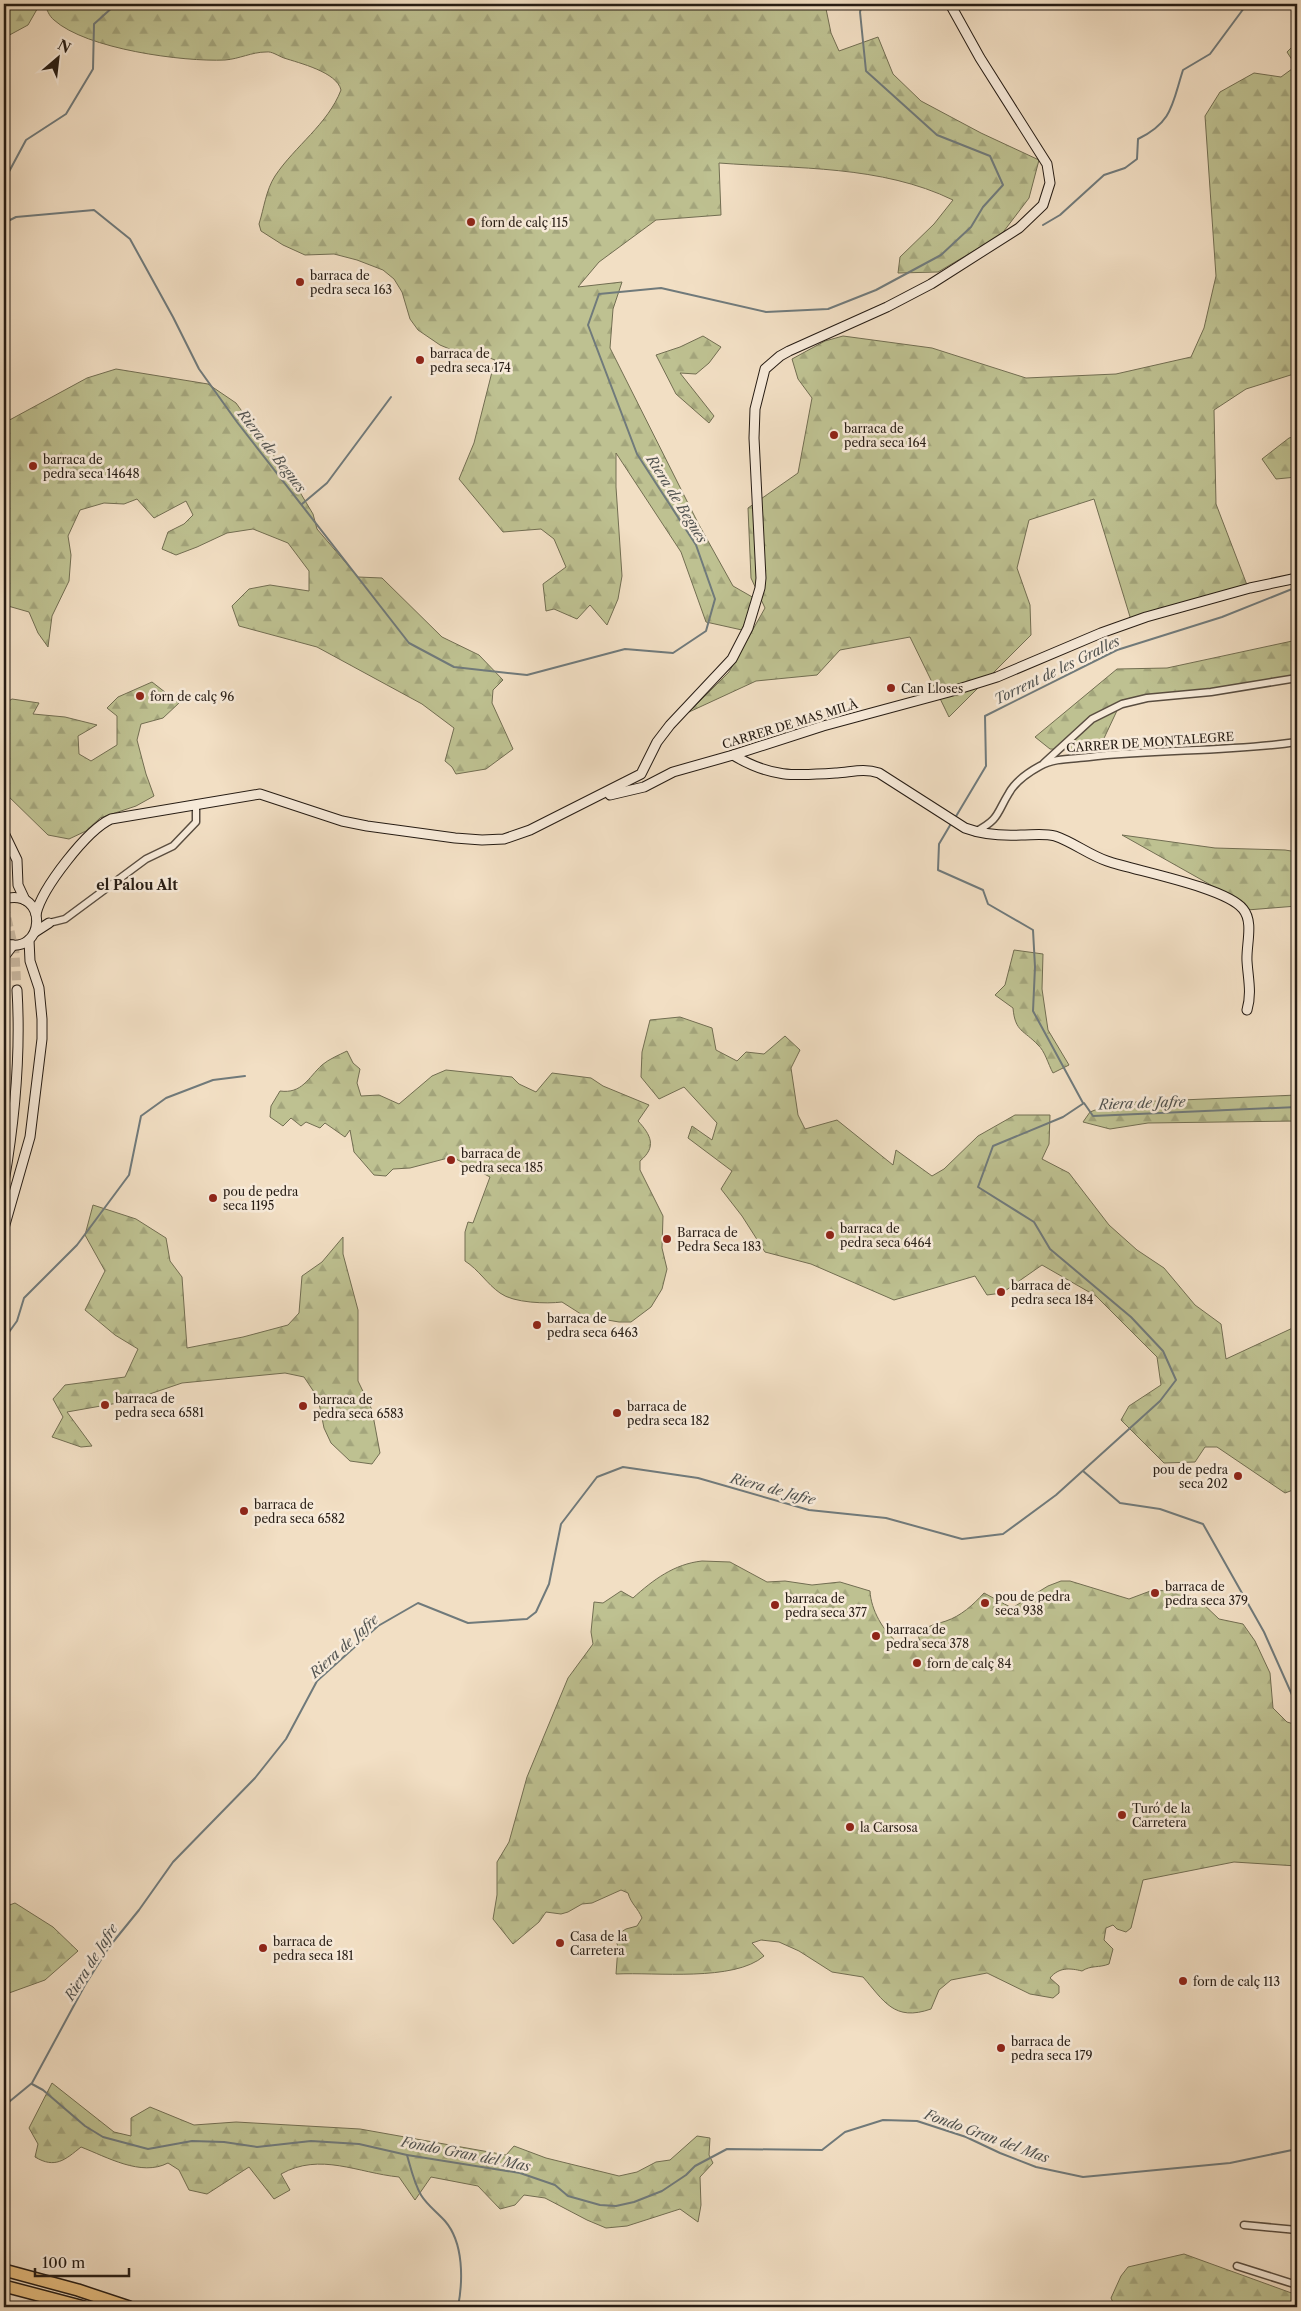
<svg xmlns="http://www.w3.org/2000/svg" width="1301" height="2311" viewBox="0 0 1301 2311" font-family="'Libre Caslon Text',serif">
  <defs>
    <pattern id="forest-firs" width="22" height="20" patternUnits="userSpaceOnUse" patternTransform="scale(1.25)"><rect width="22" height="20" fill="#bec191"/><path d="M5 1l3.5 6h-7zM16 11l3.5 6h-7z" fill="#a3a57c"/></pattern>
  </defs>
  <rect width="100%" height="100%" fill="#f2dfc4"/>
  <filter id="stains"><feTurbulence type="fractalNoise" baseFrequency=".004" numOctaves="4"/><feColorMatrix values="0 0 0 0 .2 0 0 0 0 .09 0 0 0 0 .02 0 0 0 .5 -.17"/></filter>
  <radialGradient id="worn" r=".72"><stop offset=".6" stop-color="#630" stop-opacity="0"/><stop offset="1" stop-color="#630" stop-opacity=".3"/></radialGradient>
  <g fill="url(#forest-firs)" stroke="#726e52">
    <path d="M4 4H40L28 25 4 38Z"/>
    <path d="M45 4H825L831 33 839 51 878 37 893 74 921 101 981 133 1039 160 1029 198 1001 235 938 272 898 273 900 257 934 224 953 200C881 165 797 169 719 163L721 215 656 220 599 262 578 287 622 282 613 309 610 348 698 523 733 586 754 598 742 630 706 622 681 552 616 453V487L622 576 618 599 607 625 590 605 577 619 554 609 546 611 543 584 566 567 554 539 541 529 503 532 459 479 474 443 495 360 472 351 452 350 440 345 418 330 410 319 402 292 394 279 383 270 357 260 334 254 305 255 283 245 261 231 259 224C264 208 266 190 275 176 295 146 328 124 341 90 337 72 299 63 284 58 278 56 272 51 266 52 252 52 239 59 225 60 183 62 86 49 54 20 49 16 47 10 45 4Z"/>
    <path d="M1297 42V373L1246 389 1214 410 1216 504 1247 585 1131 620 1094 499 1029 520 1017 568 1030 605 1031 635 949 717 910 637 840 650 817 675 756 681 689 712 729 672 765 608 751 578 748 508 798 473 812 398 798 379 792 359 825 341 843 336 932 348 1026 378 1116 374 1191 357 1204 328 1216 276 1205 116 1220 92 1254 73 1281 77 1296 66 1287 52Z"/>
    <path d="M703 336 721 347 709 363 696 374 680 373 714 416 709 423 676 394 656 355 680 347Z"/>
    <path d="M116 369 208 384 236 403 298 489 313 514 317 529 358 577 382 578 442 637 479 655 503 680 493 690 492 703 513 749 486 769 456 774 452 767 445 761 454 728 422 704 317 647 239 626 232 606 249 589 270 585 309 591V571L288 543 253 529 227 533 197 547 176 555 162 549 168 532 184 524 193 515 186 501 154 518 137 499 124 504 104 503 80 510 68 536 71 555 69 581 52 616 48 647 38 633 29 612 8 606 4 600V423L87 378Z"/>
    <path d="M1297 436V477L1276 479 1262 459 1289 438Z"/>
    <path d="M1297 640V679L1122 700 1098 751 1050 749 1035 737 1117 669 1167 668Z"/>
    <path d="M152 682 179 703 163 718 141 724 137 740 146 774 154 796 136 806 100 818 86 831 69 839 48 835 4 792V704L12 699 39 703 33 714 65 717 97 725 78 736 79 754 91 761 117 745V716L107 708 118 697Z"/>
    <path d="M1122 835 1215 848 1285 850 1297 852V906L1247 910 1209 884Z"/>
    <path d="M1014 950 1043 954 1042 989 1048 1030 1069 1065 1053 1073C1048 1064 1045 1051 1038 1045 1024 1030 1015 1032 1013 1008L995 995 1005 985Z"/>
    <path d="M680 1017 712 1028 716 1050 737 1061 746 1052 764 1054 785 1036 800 1050 791 1068 798 1115 805 1129 837 1120 893 1165 896 1150 932 1176 944 1169 978 1136 1015 1115H1050L1049 1144 1042 1159 1069 1173 1109 1225 1137 1250 1164 1268 1195 1305 1221 1324 1226 1359 1297 1326V1474L1293 1475V1490L1285 1493 1217 1447H1205L1195 1462 1164 1463 1121 1420 1129 1406 1161 1385 1157 1357 1096 1296 1042 1265 1002 1293 987 1295 975 1276 894 1300 811 1264 765 1252 742 1216 721 1189 732 1171 688 1138 692 1126 712 1140 717 1123 684 1087 659 1099 641 1077 642 1052 650 1020Z"/>
    <path d="M347 1051 353 1063 360 1069 357 1083 361 1096 379 1095 399 1104 432 1076 446 1070 512 1077 519 1084 536 1092 552 1073 591 1078 603 1086 649 1105 638 1121C651 1135 657 1147 640 1161V1170L663 1216 662 1248 667 1269 662 1289 651 1307 631 1322H619L584 1316 562 1302C547 1304 513 1303 500 1293 487 1284 479 1270 465 1261V1232L468 1222 473 1223 490 1177 456 1159 448 1158 410 1168 393 1169 386 1176 374 1175 354 1152 350 1130 345 1137 325 1123 320 1128 306 1122 301 1126 291 1118 283 1126 270 1117 271 1106 280 1091C302 1094 308 1078 322 1065 329 1059 339 1055 347 1051Z"/>
    <path d="M1297 1095V1121L1148 1123 1110 1129 1083 1122 1090 1112 1113 1103Z"/>
    <path d="M93 1205 136 1219 166 1238 170 1261 182 1277 187 1348 243 1337 288 1325 299 1313 302 1276 322 1262 343 1237V1254L358 1310V1381L372 1410 380 1453 372 1464 350 1461 331 1443 324 1428 318 1398 304 1377 285 1373 182 1383 129 1401 67 1412 92 1446 81 1447 52 1437 63 1417 53 1399 65 1385 125 1377 138 1349 115 1335 85 1310 105 1271 85 1235Z"/>
    <path d="M702 1561 730 1562 767 1582 785 1581 812 1585 840 1582 870 1591C871 1610 883 1631 898 1643 904 1647 916 1648 922 1648L918 1635C927 1625 934 1625 946 1621 961 1616 973 1605 984 1593L1012 1608 1048 1586 1061 1581H1070L1129 1599 1153 1590 1180 1592 1200 1601 1219 1619 1243 1624 1255 1641 1270 1673 1273 1708 1287 1722 1297 1725V1866L1234 1862 1143 1880 1131 1928 1126 1932 1117 1929 1113 1925 1106 1928 1104 1940 1113 1949 1109 1964C1099 1968 1091 1965 1082 1971 1070 1968 1059 1967 1050 1978L1059 1986V1993L1053 1998 1030 1994 987 1973 951 1980 939 1990 931 2009C894 2022 884 2001 863 1977L832 1972 799 1951 779 1942 761 1940 752 1943 764 1956C734 1982 656 1972 616 1974L618 1947 616 1940 618 1934 626 1929 637 1926 642 1918C638 1908 631 1904 628 1893L621 1890 592 1903 582 1904 568 1912 561 1914 546 1912 539 1922 513 1944 493 1919 497 1895V1862L509 1842 527 1777 568 1678 593 1644 591 1632 594 1602 603 1603 621 1591 633 1598C653 1580 674 1564 702 1561Z"/>
    <path d="M15 1903 53 1927 78 1951 45 1980 9 1993 4 1990V1907Z"/>
    <path d="M52 2083 114 2132 131 2136V2118L150 2107 194 2125 236 2122 360 2129 506 2155 514 2146 546 2158 619 2176 637 2172 656 2162 670 2160 697 2136 710 2138 709 2155 713 2163 700 2177 701 2205 698 2222 680 2209 627 2226 606 2228 587 2220 545 2198 524 2195 515 2205 500 2209 478 2186 431 2177 415 2200 399 2177C358 2173 320 2152 281 2174L290 2190 274 2199 249 2167 207 2194 189 2190 179 2170 168 2163C141 2177 107 2157 81 2147 65 2160 55 2169 35 2157L38 2144 29 2128Z"/>
    <path d="M1184 2254 1297 2295V2307H1115L1111 2298 1121 2276 1128 2267Z"/>
  </g>
  <g fill="none" stroke-linecap="round" stroke-linejoin="round">
    <g stroke="#707a7b" stroke-width="2">
      <path d="M4 181 26 140 66 114 93 69 94 24 114 6 121 4"/>
      <path d="M4 223 16 217 94 210 130 239 173 317 199 369 237 422 409 643 454 667 527 675 625 649 673 653 706 631 715 599 696 545 637 454 588 325 599 294 661 288 766 312 828 309 876 290 941 255 971 227 983 207 1003 185 990 156 937 135 866 71 860 12 862 4"/>
      <path d="M1043 225 1060 215 1104 175 1125 168 1137 159 1138 139C1173 122 1172 104 1183 70L1210 54 1247 4"/>
      <path d="M302 504 327 483 391 397"/>
      <path d="M955 818 986 766 985 716 1117 650 1222 617 1297 587"/>
      <path d="M952 822 939 844 938 870 983 890 988 904 1033 930 1035 967 1033 1011 1083 1103"/>
      <path d="M4 1339 17 1321 24 1298 77 1245 129 1175 141 1116 166 1098 213 1080 245 1076"/>
      <path d="M1083 1471 1120 1503 1160 1509 1203 1524 1264 1632 1297 1706"/>
      <path d="M32 2084 43 2090 85 2126 103 2137 148 2149 192 2141 224 2142 257 2147 311 2141 359 2144 407 2155 520 2173 555 2185 568 2196 600 2205 616 2206 634 2202 662 2191 686 2175 695 2166 727 2149 822 2150 845 2132 883 2120 917 2121 966 2137 1000 2153 1036 2167 1083 2177 1230 2163 1297 2149"/>
      <path d="M4 2106 32 2083 85 1985 109 1947 139 1910 173 1862 255 1778 286 1739 317 1681 378 1626 418 1603 468 1623 527 1619 536 1612 549 1584 561 1524 597 1477 623 1467 698 1478 809 1510 886 1518 962 1539 1003 1534 1056 1495 1160 1401 1176 1380 1163 1351 1131 1317 1050 1249 1034 1222 978 1187 993 1146 1063 1117 1084 1103 1093 1116 1297 1107"/>
      <path d="M407 2155C411 2169 414 2183 421 2195 427 2205 437 2212 445 2221 464 2243 463 2281 458 2307"/>
    </g>
    <path stroke="#c9b8a1" stroke-width="9" stroke-dasharray="9 4.5" stroke-linecap="butt" d="M4 905 15 953 17 990"/>
    <g stroke="#594d40" stroke-width="9">
      <g id="street">
        <path d="M1044 763 1092 719 1122 704 1147 698 1211 692 1297 678"/>
        <path d="M975 832C1000 819 996 814 1009 793 1015 782 1029 772 1040 766 1054 758 1073 759 1089 757 1158 749 1228 752 1297 742"/>
        <path d="M49 923 65 919 146 859 173 846 196 822V804"/>
        <path d="M1244 2225 1297 2230"/>
        <path d="M1237 2266 1297 2285"/>
      </g>
    </g>
    <g stroke="#261c14" stroke-width="11">
      <g id="secondary">
        <path d="M733 755C771 778 795 776 837 773 852 772 864 768 879 773L965 828C984 835 1001 836 1021 835 1032 835 1044 833 1055 836 1073 842 1089 855 1107 861 1136 871 1225 887 1243 909 1254 922 1246 945 1247 961 1248 978 1252 993 1247 1010"/>
        <path d="M610 795 644 787 673 772 733 755 823 726 949 692 997 677 1101 633 1146 617 1250 588 1297 578"/>
        <path d="M4 833 17 860 18 885 25 900"/>
        <path d="M4 899C50 887 45 958 4 943"/>
        <path d="M36 914C42 888 87 830 111 819L260 794 342 821 367 826 455 838 482 840 504 839 530 830 641 774 657 742 670 725 732 659 748 628 760 588 761 578 754 438 755 409 765 369 780 356 789 351 887 307 931 284 1019 228 1043 205 1050 183 1047 164 980 58 950 4"/>
        <path d="M35 932 49 923"/>
        <path d="M4 957 13 945"/>
        <path d="M4 1182C15 1118 21 1056 17 990"/>
        <path d="M4 1228 30 1137 42 1039V1019L39 988 30 961 29 940"/>
      </g>
    </g>
    <g stroke="#261c14" stroke-width="14">
      <g id="highway">
        <path d="M4 2270 78 2290 129 2307"/>
        <path d="M4 2286 84 2307"/>
      </g>
    </g>
    <use href="#street" stroke="#f7ead9" stroke-width="6"/>
    <use href="#secondary" stroke="#f7ead9" stroke-width="9"/>
    <use href="#highway" stroke="#e9c082" stroke-width="11"/>
  </g>
  <g fill="#8f2418" stroke="#f7ead9" stroke-width="2">
    <circle cx="471" cy="222" r="5"/>
    <circle cx="300" cy="282" r="5"/>
    <circle cx="420" cy="360" r="5"/>
    <circle cx="834" cy="435" r="5"/>
    <circle cx="33" cy="466" r="5"/>
    <circle cx="891" cy="688" r="5"/>
    <circle cx="140" cy="696" r="5"/>
    <circle cx="451" cy="1160" r="5"/>
    <circle cx="213" cy="1198" r="5"/>
    <circle cx="830" cy="1235" r="5"/>
    <circle cx="667" cy="1239" r="5"/>
    <circle cx="1001" cy="1292" r="5"/>
    <circle cx="537" cy="1325" r="5"/>
    <circle cx="105" cy="1405" r="5"/>
    <circle cx="303" cy="1406" r="5"/>
    <circle cx="617" cy="1413" r="5"/>
    <circle cx="1238" cy="1476" r="5"/>
    <circle cx="244" cy="1511" r="5"/>
    <circle cx="1155" cy="1593" r="5"/>
    <circle cx="985" cy="1603" r="5"/>
    <circle cx="775" cy="1605" r="5"/>
    <circle cx="876" cy="1636" r="5"/>
    <circle cx="917" cy="1663" r="5"/>
    <circle cx="1122" cy="1815" r="5"/>
    <circle cx="850" cy="1827" r="5"/>
    <circle cx="560" cy="1943" r="5"/>
    <circle cx="263" cy="1948" r="5"/>
    <circle cx="1183" cy="1981" r="5"/>
    <circle cx="1001" cy="2048" r="5"/>
  </g>
  <g text-anchor="middle" dominant-baseline="central" stroke-width="5" stroke-linejoin="round" paint-order="stroke">
    <g font-size="12" fill="#261c14" stroke="#f7ead9" text-anchor="start">
      <text x="481" y="222">forn de calç 115</text>
      <text x="310" y="275">barraca de<tspan x="310" dy="14">pedra seca 163</tspan></text>
      <text x="430" y="353">barraca de<tspan x="430" dy="14">pedra seca 174</tspan></text>
      <text x="844" y="428">barraca de<tspan x="844" dy="14">pedra seca 164</tspan></text>
      <text x="43" y="459">barraca de<tspan x="43" dy="14">pedra seca 14648</tspan></text>
      <text x="901" y="688">Can Lloses</text>
      <text x="150" y="696">forn de calç 96</text>
      <text x="461" y="1153">barraca de<tspan x="461" dy="14">pedra seca 185</tspan></text>
      <text x="223" y="1191">pou de pedra<tspan x="223" dy="14">seca 1195</tspan></text>
      <text x="840" y="1228">barraca de<tspan x="840" dy="14">pedra seca 6464</tspan></text>
      <text x="677" y="1232">Barraca de<tspan x="677" dy="14">Pedra Seca 183</tspan></text>
      <text x="1011" y="1285">barraca de<tspan x="1011" dy="14">pedra seca 184</tspan></text>
      <text x="547" y="1318">barraca de<tspan x="547" dy="14">pedra seca 6463</tspan></text>
      <text x="115" y="1398">barraca de<tspan x="115" dy="14">pedra seca 6581</tspan></text>
      <text x="313" y="1399">barraca de<tspan x="313" dy="14">pedra seca 6583</tspan></text>
      <text x="627" y="1406">barraca de<tspan x="627" dy="14">pedra seca 182</tspan></text>
      <text x="1228" y="1469" text-anchor="end">pou de pedra<tspan x="1228" dy="14">seca 202</tspan></text>
      <text x="254" y="1504">barraca de<tspan x="254" dy="14">pedra seca 6582</tspan></text>
      <text x="1165" y="1586">barraca de<tspan x="1165" dy="14">pedra seca 379</tspan></text>
      <text x="995" y="1596">pou de pedra<tspan x="995" dy="14">seca 938</tspan></text>
      <text x="785" y="1598">barraca de<tspan x="785" dy="14">pedra seca 377</tspan></text>
      <text x="886" y="1629">barraca de<tspan x="886" dy="14">pedra seca 378</tspan></text>
      <text x="927" y="1663">forn de calç 84</text>
      <text x="1132" y="1808">Turó de la<tspan x="1132" dy="14">Carretera</tspan></text>
      <text x="860" y="1827">la Carsosa</text>
      <text x="570" y="1936">Casa de la<tspan x="570" dy="14">Carretera</tspan></text>
      <text x="273" y="1941">barraca de<tspan x="273" dy="14">pedra seca 181</tspan></text>
      <text x="1193" y="1981">forn de calç 113</text>
      <text x="1011" y="2041">barraca de<tspan x="1011" dy="14">pedra seca 179</tspan></text>
    </g>
    <g font-size="12" fill="#261c14" stroke="#f7ead9">
      <text transform="translate(790 724) rotate(-17)">CARRER DE MAS MILÀ</text>
      <text transform="translate(1150 742) rotate(-4)">CARRER DE MONTALEGRE</text>
    </g>
    <g font-size="14" font-style="italic" fill="#515350" stroke="#f7ead9">
      <text transform="translate(272 451) rotate(52)">Riera de Begues</text>
      <text transform="translate(677 499) rotate(58)">Riera de Begues</text>
      <text transform="translate(1057 670) rotate(-26)">Torrent de les Gralles</text>
      <text transform="translate(1142 1103) rotate(-2)">Riera de Jafre</text>
      <text transform="translate(773 1489) rotate(15)">Riera de Jafre</text>
      <text transform="translate(344 1646) rotate(-42)">Riera de Jafre</text>
      <text transform="translate(91 1962) rotate(-58)">Riera de Jafre</text>
      <text transform="translate(987 2136) rotate(20)">Fondo Gran del Mas</text>
      <text transform="translate(466 2154) rotate(11)">Fondo Gran del Mas</text>
    </g>
    <g font-size="14" font-weight="bold" fill="#261c14" stroke="#f7ead9">
      <text x="137" y="885">el Palou Alt</text>
    </g>
  </g>
  <rect width="1301" height="2311" fill="none" stroke="#f2dfc4" stroke-width="20"/>
  <rect x="5" y="5" width="1291" height="2301" fill="none" stroke="#261c14" stroke-width="2.5"/>
  <rect x="10" y="10" width="1281" height="2291" fill="none" stroke="#261c14"/>
  <g transform="translate(58 58) rotate(28)" stroke="#f7ead9" stroke-width="4" paint-order="stroke">
  <path d="M0-4L9 19L0 12L-9 19Z" fill="#261c14"/>
  <text y="-8" font-size="14" font-weight="bold" text-anchor="middle" fill="#261c14">N</text>
  </g>
  <path d="M35 2268v8h94v-8" fill="none" stroke="#261c14" stroke-width="2.5"/>
  <text x="42" y="2268" font-size="15" fill="#261c14" stroke="#f7ead9" stroke-width="4" paint-order="stroke">100 m</text>
  <rect width="100%" height="100%" filter="url(#stains)"/>
  <rect width="100%" height="100%" fill="url(#worn)"/>
</svg>
